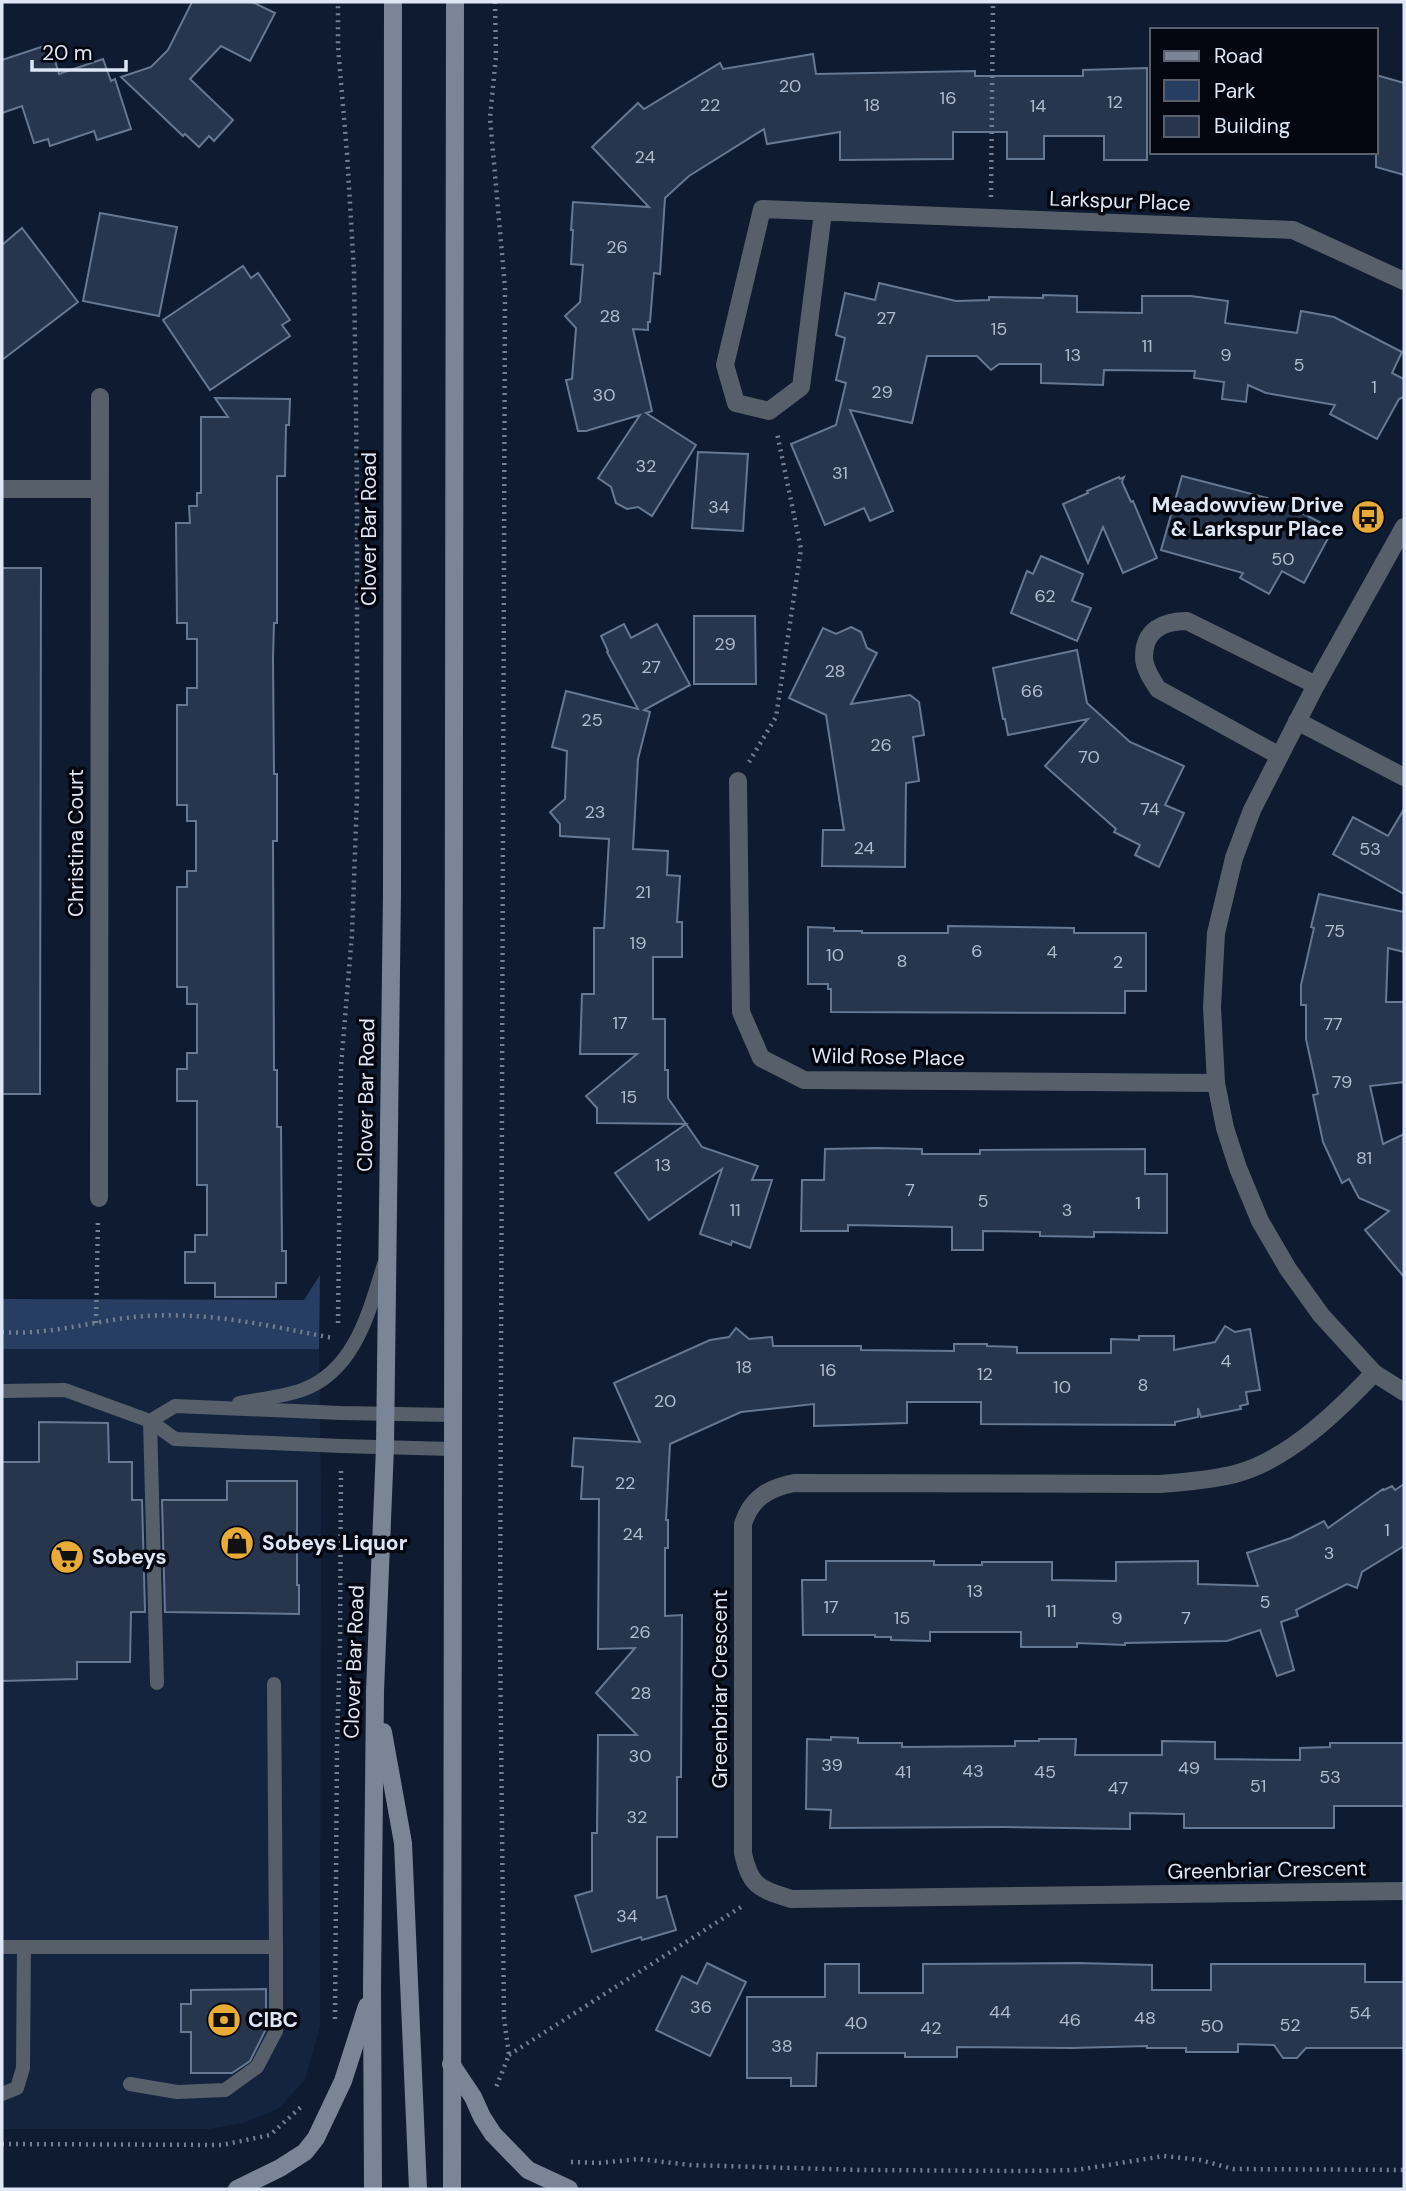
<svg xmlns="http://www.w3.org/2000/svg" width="1406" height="2191" viewBox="0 0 1406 2191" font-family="'DM Sans',sans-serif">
  <rect width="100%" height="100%" fill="#0e1b30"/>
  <path fill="#14243f" d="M2 1349H319L321 1494 320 2027 305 2080 278 2109 244 2123 209 2129H2Z"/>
  <path fill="#273e62" d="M320 1275 319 1349H2V1299L304 1300Z"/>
  <g fill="#27364d" stroke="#677892" stroke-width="2">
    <path d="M192 2H252L275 13 250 61 221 46 190 79 233 120 214 141 209 136 199 147 185 134 183 136 121 77 151 67 168 50Z"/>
    <path d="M50 44 59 74 103 59 111 81 115 79 131 129 97 140 94 131 50 146 48 139 34 143 22 106 2 113V60Z"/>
    <path d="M813 54 816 74 975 71V76H1083V70L1147 68V160H1104V136H1044V159H1007V132H953V159L840 160V132L767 144 764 129 689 176 665 198 660 274 654 273 650 322H648V330L633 329 652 411 646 413 696 445 652 516 638 507 627 509 616 503 611 487 598 478 640 415 586 431H578L566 380 572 379 576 328 565 316 580 302 583 265 571 264 573 230H571L573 202 649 207 592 147 638 103 644 109 720 63 723 69Z"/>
    <path d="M1376 75 1404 83V175L1376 167Z"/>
    <path d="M100 213 177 227 159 316 83 301Z"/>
    <path d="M22 228 78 302 2 360V245Z"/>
    <path d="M243 266 251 278 258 273 290 320 282 325 290 336 210 390 163 320Z"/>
    <path d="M879 283 956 301 989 300V297L1043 298V295L1077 296V312L1142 313V296H1191L1228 301 1225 323 1297 333 1301 311 1334 317 1402 352 1392 373 1404 379V397L1399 399 1377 439 1330 414 1335 405 1266 393 1248 385 1246 402 1222 399 1224 382 1194 378 1195 371 1104 370 1103 385 1041 383V364H999L991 370 977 356H927L912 423 850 410 893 511 870 521 864 508 825 525 791 444 836 425 846 383 836 380 845 338 836 335 845 293 875 300Z"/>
    <path d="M215 398 290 399 289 425H286L285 476H277V623H274L273 658 274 774H277V841H273L274 1070H277V1127H281L282 1251H286V1283H276V1297H215V1283H185V1252H195V1235H207V1185H197V1101H177V1069H187V1053H197V1004H187V987H177V887H187V871H196V821H187V805H177V705H187V688H197V639H187V623H177L176 523H190L189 506H197V493H201V417H228Z"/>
    <path d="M698 452 748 454 743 531 692 528Z"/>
    <path d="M1182 476 1279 501 1333 529 1304 583 1282 571 1269 594 1240 578 1243 573 1161 550Z"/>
    <path d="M1119 477 1120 479 1124 477 1122 482 1131 502 1133 501 1157 558 1123 573 1103 527 1088 563 1063 504 1088 493 1087 491Z"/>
    <path d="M1041 556 1083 574 1072 601 1091 608 1077 641 1011 613 1027 571 1033 574Z"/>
    <path d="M2 568H41L40 1094H2Z"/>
    <path d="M694 616H755L756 684H694Z"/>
    <path d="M624 624 631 638 657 624 690 685 644 710 650 712 638 759 633 849 668 851 667 875 680 876 677 922H682V957H653V1019H665V1070H668V1098L702 1147 758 1166 752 1180H772L750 1248 732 1241 731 1245 700 1234 722 1169 649 1220 615 1173 686 1124 597 1123V1108L586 1096 637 1054H580L582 994H594V928H604L609 839 560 836V824L550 812 565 799 567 751 552 747 566 691 638 709 607 652 608 651 601 636Z"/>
    <path d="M851 627 861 632 867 648 877 653 851 704 910 695 919 702 924 735 913 737 919 781 906 783 905 867 822 866 823 830H844L826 715 789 698 823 628 836 634Z"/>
    <path d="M1077 650 1087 703 1130 742 1184 766 1165 805 1184 813 1159 867 1135 855 1140 845 1114 832 1116 829 1045 766 1088 719 1008 735 1005 719H1003L993 668Z"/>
    <path d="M1404 809V894L1333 854 1353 817 1388 836Z"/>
    <path d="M1319 894 1404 912V952L1388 948 1386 1002H1404V1082L1370 1086 1383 1144 1404 1134V1277L1365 1230 1389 1211 1359 1198 1349 1179 1342 1183 1323 1142 1313 1095 1318 1094 1306 1039V1005H1301V985L1314 928 1311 927Z"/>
    <path d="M948 926 1074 928V933H1146V991H1125V1013L831 1012V989H828V984H808V927L834 928V931H862V933H948Z"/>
    <path d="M877 1148 922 1149V1154H980V1150L1145 1149V1174H1167V1233L1094 1232V1237L1040 1236V1232L983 1231V1250H952V1227L848 1225V1231H801L802 1180H824L825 1149Z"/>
    <path d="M1225 1326 1235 1332 1250 1329 1260 1390 1246 1392 1248 1404 1240 1406 1241 1409 1201 1417 1198 1408V1417L1175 1422V1425L981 1424V1402H907V1423L814 1426V1404L741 1412 670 1444 666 1520H668V1548H665V1616L682 1615 681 1777H677V1837H657V1898L666 1896 676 1930 642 1940 641 1937 592 1952 575 1896 592 1891V1833H597L598 1735H637L596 1693 635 1648 598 1649 599 1499H581L583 1467 572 1466 574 1438 640 1442 614 1383 710 1340 729 1337 736 1328 749 1339 772 1337 773 1346H861V1350L954 1351V1344H987V1346L1017 1347V1353H1111V1339L1139 1340V1336H1174V1350L1215 1342Z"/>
    <path d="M39 1422 108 1423 109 1462H132V1500H142L145 1612H131L130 1662H77V1679L2 1681V1462H39Z"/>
    <path d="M227 1481H297V1585H299V1614L165 1612 162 1500H227Z"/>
    <path d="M1404 1484V1546L1362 1572 1357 1588 1347 1584 1296 1610 1298 1616 1281 1622 1294 1670 1277 1676 1260 1630 1227 1641 1125 1643V1645L1077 1643V1647H1021V1632H930V1641L891 1640V1637H875V1635H803L802 1580H826V1561H934V1565H982V1562H1052V1580L1116 1581V1562L1198 1561V1584L1258 1586 1247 1553 1291 1538 1324 1521 1328 1528 1383 1489 1384 1490 1392 1486 1395 1490Z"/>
    <path d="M831 1737 858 1738V1743H902V1747L1015 1746V1741H1039V1739H1076L1075 1755H1162V1741L1215 1742V1759L1300 1760V1748L1330 1747V1743H1404V1806H1334V1828H1184V1814L1130 1813V1829L1003 1827 830 1828 831 1810 806 1809 807 1739 831 1740Z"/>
    <path d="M707 1963 746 1982 710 2056 656 2030 682 1976 697 1984Z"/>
    <path d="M1078 1963 1152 1965V1990H1211V1964H1365V1982H1404V2048H1306L1297 2058H1283L1274 2045 1238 2044V2052H1186V2048H1147V2046L1072 2048 957 2047V2057H905V2053H817L816 2086H791V2078H747V1997H825V1964H859V1993H923V1964Z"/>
    <path d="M266 1989V2029L250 2061 232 2073H191V2032H181V2004H191V1990Z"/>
  </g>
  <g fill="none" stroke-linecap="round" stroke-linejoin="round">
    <g stroke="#748092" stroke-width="4.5" stroke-dasharray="2 5" stroke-linecap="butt">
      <path d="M495 2 496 56 490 118 505 288 500 1639 504 2018 509 2055 495 2090"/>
      <path d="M991 197 993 2"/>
      <path d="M749 762 776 717 801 549 777 433"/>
      <path d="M96 1323 98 1219"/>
      <path d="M338 1323 341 1066 352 934 357 797V485L354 271 347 153 338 47V2"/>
      <path d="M2 1332C51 1336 98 1319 146 1316 213 1312 269 1326 333 1338"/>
      <path d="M335 2019 337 1745 340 1645 341 1468"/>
      <path d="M509 2055 744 1905"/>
      <path d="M2 2144 222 2145 270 2135 302 2106"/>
      <path d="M571 2162 599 2163 639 2159 690 2165 861 2170 1020 2171 1077 2170 1164 2156 1200 2160 1233 2169 1404 2170"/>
    </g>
    <g stroke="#575f6a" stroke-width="14">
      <path d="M2 1391 65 1390 150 1421 175 1439 341 1446 452 1449"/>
      <path d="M239 1403C259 1399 282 1397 302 1390 355 1371 369 1312 384 1264"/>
      <path d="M150 1421 175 1406 341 1413 452 1415"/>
      <path d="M150 1421 157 1683"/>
      <path d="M2 1947H276L274 1684"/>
      <path d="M130 2084 177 2092 225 2090 257 2067 276 2031V1947"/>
      <path d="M2 2094 17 2088 23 2068 24 1947"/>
    </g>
    <g stroke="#575f6a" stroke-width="18">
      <path d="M823 212 801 387 769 411 736 403 725 365 762 209 1293 230 1404 281"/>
      <path d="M2 489H99"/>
      <path d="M1297 721 1404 777"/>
      <path d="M1278 755 1158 689C1152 680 1144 668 1144 657 1144 630 1163 621 1187 621L1316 685"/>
      <path d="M738 781 741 1012 761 1058 804 1080 1216 1083"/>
      <path d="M99 1198 100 397"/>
      <path d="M1374 1373C1338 1411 1288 1460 1235 1474 1211 1480 1186 1482 1160 1484L794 1483C769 1488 751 1498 743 1524V1853C750 1887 760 1889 791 1899L1404 1891"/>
    </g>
    <path stroke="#575f6a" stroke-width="18" d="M1404 527 1316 685 1252 810 1234 858 1216 933 1212 1007 1216 1083 1225 1128 1238 1168 1260 1221 1288 1269 1321 1315 1374 1373 1404 1392"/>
    <g stroke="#7a8597" stroke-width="18">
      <path d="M383 1732 403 1843 418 2189"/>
      <path d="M451 2064 473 2097 482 2117 493 2134 528 2170 569 2189"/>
      <path d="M237 2189 280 2168 305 2152 316 2138 343 2081 367 2006"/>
      <path d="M373 2189 372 1989 375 1691 385 1447 392 892 393 2"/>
      <path d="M452 2189 455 2"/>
    </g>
  </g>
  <defs>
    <g id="bus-disc" transform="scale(1.75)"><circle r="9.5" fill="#e8ab37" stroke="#03060e"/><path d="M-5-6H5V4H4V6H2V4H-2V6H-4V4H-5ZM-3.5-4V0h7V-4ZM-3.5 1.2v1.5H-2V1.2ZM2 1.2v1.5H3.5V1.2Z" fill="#111"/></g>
    <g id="shop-disc" transform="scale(1.75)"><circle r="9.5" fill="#e8ab37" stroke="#03060e"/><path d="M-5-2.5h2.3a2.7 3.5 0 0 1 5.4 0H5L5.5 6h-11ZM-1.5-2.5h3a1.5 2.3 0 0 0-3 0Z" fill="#111"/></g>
    <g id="supermarket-disc" transform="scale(1.75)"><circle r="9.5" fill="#e8ab37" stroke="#03060e"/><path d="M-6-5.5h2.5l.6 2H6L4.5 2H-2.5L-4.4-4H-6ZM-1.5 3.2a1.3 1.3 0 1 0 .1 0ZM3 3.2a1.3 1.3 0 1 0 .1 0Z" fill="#111"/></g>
    <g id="bank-disc" transform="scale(1.75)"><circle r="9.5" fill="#e8ab37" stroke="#03060e"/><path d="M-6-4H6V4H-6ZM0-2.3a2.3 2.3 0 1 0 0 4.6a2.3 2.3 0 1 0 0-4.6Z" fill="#111"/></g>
  </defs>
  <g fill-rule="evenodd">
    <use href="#bus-disc" x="1368" y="517"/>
    <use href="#shop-disc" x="237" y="1543"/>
    <use href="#supermarket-disc" x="67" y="1557"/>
    <use href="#bank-disc" x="224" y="2020"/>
  </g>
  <g text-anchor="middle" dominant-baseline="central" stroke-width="7" stroke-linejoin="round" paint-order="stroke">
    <g font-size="18" fill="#b0bbcc">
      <text x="790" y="86">20</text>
      <text x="948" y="98">16</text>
      <text x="1115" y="102">12</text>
      <text x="710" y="105">22</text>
      <text x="872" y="105">18</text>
      <text x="1038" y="106">14</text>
      <text x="645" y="157">24</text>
      <text x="617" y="247">26</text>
      <text x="610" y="316">28</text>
      <text x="886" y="318">27</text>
      <text x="999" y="329">15</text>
      <text x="1147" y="346">11</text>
      <text x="1073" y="355">13</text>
      <text x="1226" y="355">9</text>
      <text x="1299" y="365">5</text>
      <text x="1374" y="387">1</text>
      <text x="882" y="392">29</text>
      <text x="604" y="395">30</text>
      <text x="646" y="466">32</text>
      <text x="840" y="473">31</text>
      <text x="719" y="507">34</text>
      <text x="1283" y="559">50</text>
      <text x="1045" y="596">62</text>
      <text x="725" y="644">29</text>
      <text x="651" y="667">27</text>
      <text x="835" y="671">28</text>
      <text x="1032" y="691">66</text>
      <text x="592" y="720">25</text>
      <text x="881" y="745">26</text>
      <text x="1089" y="757">70</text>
      <text x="1150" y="809">74</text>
      <text x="595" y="812">23</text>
      <text x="864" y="848">24</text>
      <text x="1370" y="849">53</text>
      <text x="643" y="892">21</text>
      <text x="1335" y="931">75</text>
      <text x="638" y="943">19</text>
      <text x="977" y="951">6</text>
      <text x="1052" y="952">4</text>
      <text x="835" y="955">10</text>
      <text x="902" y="961">8</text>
      <text x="1118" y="962">2</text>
      <text x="620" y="1023">17</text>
      <text x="1333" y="1024">77</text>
      <text x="1342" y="1082">79</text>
      <text x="629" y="1097">15</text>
      <text x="1364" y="1158">81</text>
      <text x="663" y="1165">13</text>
      <text x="910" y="1190">7</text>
      <text x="983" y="1201">5</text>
      <text x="1138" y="1203">1</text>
      <text x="735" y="1210">11</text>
      <text x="1067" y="1210">3</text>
      <text x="1226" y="1361">4</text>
      <text x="744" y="1367">18</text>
      <text x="828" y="1370">16</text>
      <text x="985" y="1374">12</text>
      <text x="1143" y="1385">8</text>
      <text x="1062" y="1387">10</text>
      <text x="665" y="1401">20</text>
      <text x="625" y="1483">22</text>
      <text x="1387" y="1530">1</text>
      <text x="633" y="1534">24</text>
      <text x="1329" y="1553">3</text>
      <text x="975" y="1591">13</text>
      <text x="1265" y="1602">5</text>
      <text x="831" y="1607">17</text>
      <text x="1051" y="1611">11</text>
      <text x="902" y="1618">15</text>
      <text x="1117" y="1618">9</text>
      <text x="1186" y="1618">7</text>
      <text x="640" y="1632">26</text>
      <text x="641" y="1693">28</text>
      <text x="640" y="1756">30</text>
      <text x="832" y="1765">39</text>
      <text x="1189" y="1768">49</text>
      <text x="973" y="1771">43</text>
      <text x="903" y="1772">41</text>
      <text x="1045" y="1772">45</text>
      <text x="1330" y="1777">53</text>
      <text x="1258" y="1786">51</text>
      <text x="1118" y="1788">47</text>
      <text x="637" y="1817">32</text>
      <text x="627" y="1916">34</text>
      <text x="701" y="2007">36</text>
      <text x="1000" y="2012">44</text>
      <text x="1360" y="2013">54</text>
      <text x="1145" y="2018">48</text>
      <text x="1070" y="2020">46</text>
      <text x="856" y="2023">40</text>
      <text x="1290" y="2025">52</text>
      <text x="1212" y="2026">50</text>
      <text x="931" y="2028">42</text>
      <text x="782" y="2046">38</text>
    </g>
    <g font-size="21" fill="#dde7f6" stroke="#03060e">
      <text transform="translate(1120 201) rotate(2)">Larkspur Place</text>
      <text transform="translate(369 529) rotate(-90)">Clover Bar Road</text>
      <text transform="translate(76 843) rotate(-90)">Christina Court</text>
      <text transform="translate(888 1057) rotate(1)">Wild Rose Place</text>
      <text transform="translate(366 1095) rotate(-89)">Clover Bar Road</text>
      <text transform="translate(354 1662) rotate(-88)">Clover Bar Road</text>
      <text transform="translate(720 1689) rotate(-90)">Greenbriar Crescent</text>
      <text transform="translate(1267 1870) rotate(-1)">Greenbriar Crescent</text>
    </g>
    <g font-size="21" font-weight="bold" fill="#dde7f6" stroke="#03060e" text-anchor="start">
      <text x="1344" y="505" text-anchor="end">Meadowview Drive<tspan x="1344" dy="24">&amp; Larkspur Place</tspan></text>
      <text x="262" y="1543">Sobeys Liquor</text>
      <text x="92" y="1557">Sobeys</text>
      <text x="248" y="2020">CIBC</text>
    </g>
  </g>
  <rect width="1406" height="2191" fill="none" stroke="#dde7f6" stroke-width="7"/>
  <rect x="1150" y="28" width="228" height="126" fill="#03060e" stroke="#5a606b" stroke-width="2"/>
  <rect x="1164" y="51" width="35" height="10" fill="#7a8597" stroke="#5a606b" stroke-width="2"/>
  <text x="1214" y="63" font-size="21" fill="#dde7f6">Road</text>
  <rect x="1164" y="80" width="35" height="21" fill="#273e62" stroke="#5a606b" stroke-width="2"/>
  <text x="1214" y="98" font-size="21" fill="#dde7f6">Park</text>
  <rect x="1164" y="116" width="35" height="21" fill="#27364d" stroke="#5a606b" stroke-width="2"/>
  <text x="1214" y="133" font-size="21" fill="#dde7f6">Building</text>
  <path d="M32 60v10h94v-10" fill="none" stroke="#dde7f6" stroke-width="3.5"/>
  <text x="42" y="60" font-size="21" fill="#dde7f6" stroke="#03060e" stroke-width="5" paint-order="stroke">20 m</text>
</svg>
